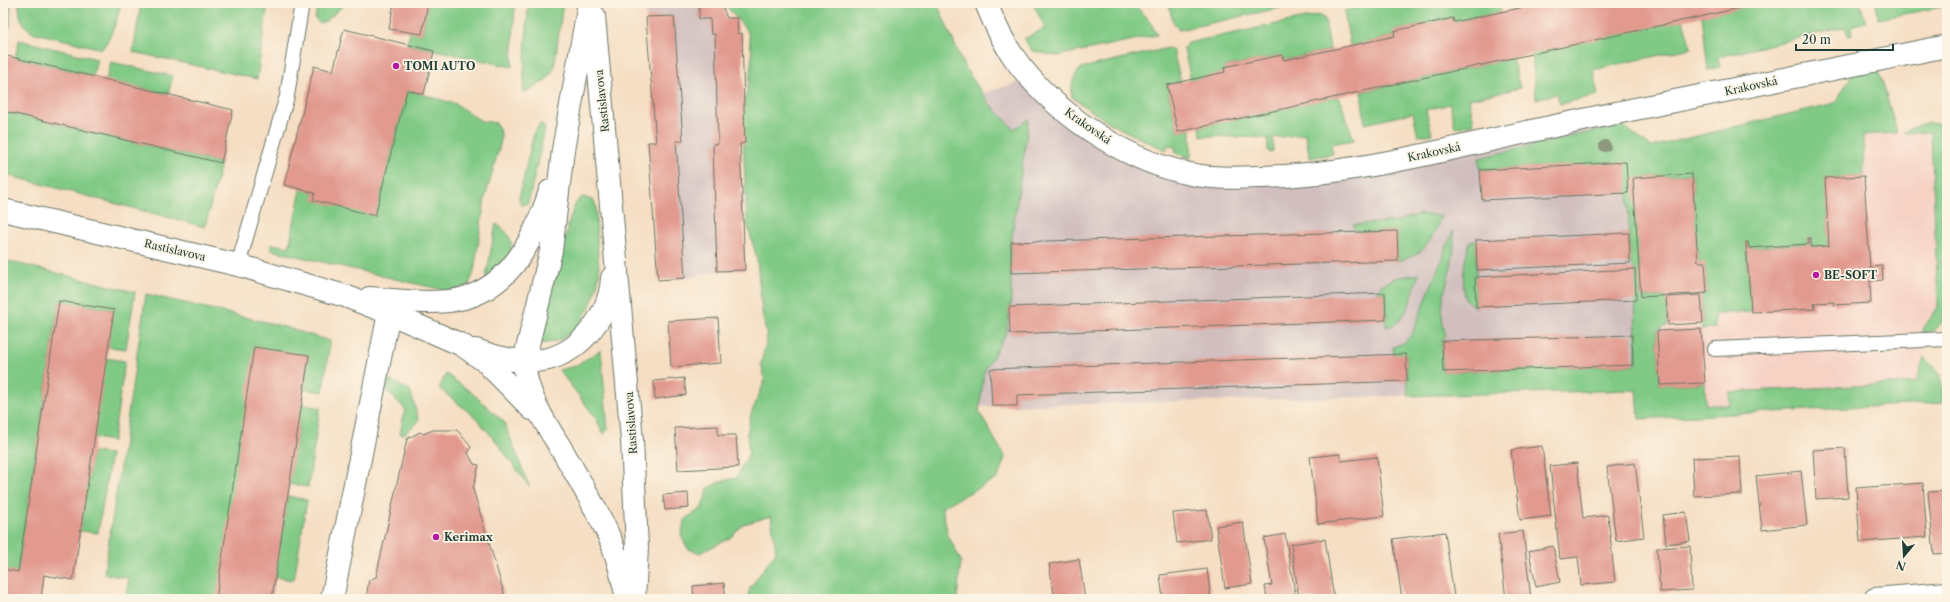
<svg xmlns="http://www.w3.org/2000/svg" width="1950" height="602" viewBox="0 0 1950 602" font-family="'Libre Caslon Text',serif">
  <rect width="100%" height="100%" fill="#fcf5e5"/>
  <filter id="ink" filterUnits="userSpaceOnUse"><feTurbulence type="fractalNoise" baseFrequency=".025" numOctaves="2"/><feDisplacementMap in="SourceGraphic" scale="8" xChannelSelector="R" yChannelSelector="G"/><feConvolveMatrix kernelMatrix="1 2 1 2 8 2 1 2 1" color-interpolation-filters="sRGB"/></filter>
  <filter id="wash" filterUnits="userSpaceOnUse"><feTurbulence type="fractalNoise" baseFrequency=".012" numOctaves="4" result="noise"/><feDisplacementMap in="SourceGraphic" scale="16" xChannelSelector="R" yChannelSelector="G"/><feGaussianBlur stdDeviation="0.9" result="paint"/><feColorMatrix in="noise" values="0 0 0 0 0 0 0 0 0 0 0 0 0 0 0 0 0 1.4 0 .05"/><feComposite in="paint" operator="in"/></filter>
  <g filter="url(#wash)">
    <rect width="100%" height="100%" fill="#f5dec3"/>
    <path fill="#f6d2c5" d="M1930 132 1938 307 1923 329V340L1924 357 1941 375 1943 403 1639 419 1625 148Z"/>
    <g fill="#d1bfbf">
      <path d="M645 3H721L727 18H737L738 33H742L745 143 740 144 745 270 717 271 685 278 658 280 648 142H656Z"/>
      <path d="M1031 78 1141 158 1283 177 1619 112 1625 148 1630 263 1635 269V344L1638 390 961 407 979 95Z"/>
    </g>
    <g fill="#81ca86" stroke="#50845d">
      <path d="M3 3H11L10 27 3 25Z"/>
      <path d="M19 3H121C117 20 113 34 102 49L31 32C21 23 19 16 19 3Z"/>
      <path d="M141 3H268L257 79 133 52Z"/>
      <path d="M318 3H346L326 21 319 23 315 19Z"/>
      <path d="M428 3H515L512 67 407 44 410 32 422 34Z"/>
      <path d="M528 3H563L554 69 545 81 523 93Z"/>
      <path d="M724 3H937L964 66 989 103 1014 129 1029 119 1011 242V300L1006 333 984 372 979 412 1005 457 998 478 942 507 948 535 961 561 957 599H747L750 588 776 552 771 516 744 524 730 538 700 553 688 549 681 535 685 519 702 508 708 488 721 481 736 478 749 453 747 434 751 414 765 380 761 364 767 338 762 312 757 259 747 223 742 112 750 77 752 53 748 32Z"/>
      <path d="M1033 3H1133L1151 23 1157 35 1057 56 1032 51 1024 39 1045 28Z"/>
      <path d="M1168 3H1303L1179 30 1173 22Z"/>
      <path d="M1375 3H1500L1501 12 1454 22 1452 18 1394 31 1395 36 1350 46 1344 11Z"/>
      <path d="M1761 3H1860L1866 22 1851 26 1853 35 1848 36 1845 27 1718 57 1720 67 1708 70 1702 16Z"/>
      <path d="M1876 3H1947V6L1878 19Z"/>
      <path d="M1319 15 1325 19 1330 50 1284 60 1282 55 1224 67 1225 72 1191 80 1184 49 1187 43Z"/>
      <path d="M1683 20 1691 48 1593 70 1598 95 1560 104 1557 94 1536 99 1532 53Z"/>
      <path d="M19 40 97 59 93 76 15 58Z"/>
      <path d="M1168 48 1173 51 1181 82 1167 85 1178 132 1191 129V158L1175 153 1176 148 1168 145 1166 150C1129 134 1104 122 1072 97 1071 84 1073 77 1081 68Z"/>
      <path d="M1512 58 1520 88 1469 99 1474 124 1455 128 1450 104 1426 110 1432 134 1418 136 1413 113 1365 124 1361 92Z"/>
      <path d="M111 62 173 76 168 94 106 80Z"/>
      <path d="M1878 66 1897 133 1863 135 1864 176 1825 178 1829 246 1811 247V238L1808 239 1809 244 1749 248 1748 242H1746L1751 312 1714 314 1715 328 1701 329 1703 323 1701 295 1707 293 1705 262H1698L1692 174 1634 178 1641 297H1666L1668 325 1657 331 1660 385 1705 383 1706 405H1730L1729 392 1916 383 1924 357 1941 375 1943 403 1639 419 1637 390 1408 396 1406 355H1394L1393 347 1404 343 1412 334 1453 231C1458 260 1442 285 1442 314 1442 321 1444 329 1446 336L1442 341 1443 372 1636 365 1635 270 1630 263 1628 193 1538 167 1480 170 1479 158 1622 125 1651 147 1835 103 1854 71Z"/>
      <path d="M407 90 456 104 481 121 496 123 501 134 500 145 485 198 474 272 468 287 447 291 271 250V244L289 247 301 189 315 193 314 200 375 215Z"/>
      <path d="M1339 96 1354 140 1331 144 1333 154 1310 158 1305 134 1273 138V151L1270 153 1268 151V138L1201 136 1200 127Z"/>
      <path d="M3 111 221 163 205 227 3 174Z"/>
      <path d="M1928 123 1939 124 1944 185 1947 296 1942 322 1935 330 1923 334V329L1938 307 1931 132 1903 133 1906 130Z"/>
      <path d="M540 124 543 125 545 129 528 204 521 205 519 198 534 132Z"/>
      <path d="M584 197 594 201 596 206C596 222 597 238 598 255 598 262 600 269 599 276 594 306 575 346 539 343L570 218C573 210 575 199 584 197Z"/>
      <path d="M1420 214 1441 216C1431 241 1427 254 1398 261L1397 231 1357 232 1353 225 1398 221Z"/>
      <path d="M496 224C528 244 502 264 485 282Z"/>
      <path d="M1476 240C1477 263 1475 284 1476 307 1472 305 1466 302 1465 296 1461 284 1465 253 1470 242Z"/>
      <path d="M3 260 135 292 126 349 108 347 113 310 59 301 18 572 3 569Z"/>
      <path d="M1419 274C1412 292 1409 324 1386 327L1385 293H1377L1380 286 1395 278Z"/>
      <path d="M146 294 278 325 330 341 323 392 304 389 309 355 216 599H125L129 578 104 574Z"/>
      <path d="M601 350 608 430 604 434 595 417 559 370 575 366Z"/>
      <path d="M106 358 125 361 113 441 94 438Z"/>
      <path d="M446 374 471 392 504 422 529 486 494 439 475 417 439 388Z"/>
      <path d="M387 379 410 390 419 421 404 434H400L405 409 387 391Z"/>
      <path d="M301 404 320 408 308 487 289 484Z"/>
      <path d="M92 452 111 454 98 533 80 531Z"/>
      <path d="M288 496 307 500 294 580 275 577Z"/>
    </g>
    <g id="blocks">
      <g fill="#e29a8f">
        <path d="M394 3H428L422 34 389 29Z"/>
        <path d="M699 3H721L727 18H737L738 34 742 33 745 143 740 144 745 270 717 271 713 144H718L715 34H711L710 19H699Z"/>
        <path d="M1543 3 1758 4 1178 132 1167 85 1225 72 1224 67 1282 55 1284 60 1395 36 1394 31 1453 18 1454 22Z"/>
        <path d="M674 16 683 141H676L685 278 658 280 648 142H656L646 17Z"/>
        <path d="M344 29 434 51 424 94 407 90 375 216 313 200 315 193 284 185 314 66 333 71Z"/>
        <path d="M3 55 233 110 221 163 3 111Z"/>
        <path d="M1626 162 1628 193 1482 200 1480 170Z"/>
        <path d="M1692 174 1698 262H1705L1707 293 1641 297 1633 178Z"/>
        <path d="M1864 176 1870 267 1882 266 1883 280 1870 281 1871 303 1834 305V302L1814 303 1815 309 1751 312 1746 242H1748L1749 248 1809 244 1808 238H1811V247L1829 246 1825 178Z"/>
        <path d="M1397 231 1398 261 1011 273V242Z"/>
        <path d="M1629 233 1630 263 1477 270 1476 240Z"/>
        <path d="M1635 269 1636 300 1476 307 1475 277Z"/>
        <path d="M1385 293 1386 320 1010 334 1009 307Z"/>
        <path d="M1701 295 1703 323 1668 325 1666 297Z"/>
        <path d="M59 301 114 310 73 580 44 575 41 599H3V569L18 572Z"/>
        <path d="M718 318 721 363 671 367 668 321Z"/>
        <path d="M1701 329 1705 383 1660 385 1657 331Z"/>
        <path d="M1632 335 1633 365 1443 372 1442 341Z"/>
        <path d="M254 347 309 355 304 389 272 599H216Z"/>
        <path d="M1406 354 1407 381 1017 395V406H992L990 369Z"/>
        <path d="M684 378 686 395 655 399 654 381Z"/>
        <path d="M718 426V435H736L738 467 678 470 675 428Z"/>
        <path d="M433 430H457L471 447 468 453 474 464 479 465 473 489 504 593 502 599H366L369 580 376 577 407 439 420 432 423 434Z"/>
        <path d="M1542 446 1551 516 1520 520 1511 450Z"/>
        <path d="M1845 448 1848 497 1816 499 1813 450Z"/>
        <path d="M1340 454 1341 461 1377 457 1384 516 1318 524 1310 457Z"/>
        <path d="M1740 456 1742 494 1694 496 1692 458Z"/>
        <path d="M1577 463 1583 518 1608 515 1615 582 1581 585 1578 557 1560 559 1550 466Z"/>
        <path d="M1635 463 1644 537 1616 541 1607 467Z"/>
        <path d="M1801 471 1807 525 1762 530 1756 476Z"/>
        <path d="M1923 483 1927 537 1860 542 1856 488Z"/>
        <path d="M1947 491V553L1934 554 1928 492Z"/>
        <path d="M688 493 689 508 665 510 663 495Z"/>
        <path d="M1207 510 1211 539 1177 543 1173 513Z"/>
        <path d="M1686 512 1690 541 1666 544 1663 515Z"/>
        <path d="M1243 522 1252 584 1225 588 1216 526Z"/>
        <path d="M1523 531 1531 599H1506L1498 534Z"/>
        <path d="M1445 532 1454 597 1439 599H1402L1393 539Z"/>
        <path d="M1285 534 1296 599H1267L1265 586 1272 585 1264 538Z"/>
        <path d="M1325 539 1334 599H1299L1291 544Z"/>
        <path d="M1553 546 1560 582 1536 587 1529 551Z"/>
        <path d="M1690 546 1692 590 1660 592 1657 548Z"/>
        <path d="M1079 559 1085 599H1055L1049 564Z"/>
        <path d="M1207 569 1211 599H1163L1160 575Z"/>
        <path d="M724 583 726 599H694L693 586Z"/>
      </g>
    </g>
  </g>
  <g filter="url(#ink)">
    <use href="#blocks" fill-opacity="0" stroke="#6a7566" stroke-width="1"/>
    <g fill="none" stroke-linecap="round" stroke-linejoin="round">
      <g stroke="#6a7566" stroke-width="16">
        <g id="service">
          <path d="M238 265 287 96 302 3"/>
          <path d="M1715 349 1947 339"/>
        </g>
      </g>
      <g stroke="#6a7566" stroke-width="24">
        <g id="minor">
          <path d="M986 3C994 23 1002 41 1015 59 1053 111 1119 157 1182 172 1207 179 1234 178 1260 177 1358 175 1454 147 1550 127 1682 99 1814 72 1947 46"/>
          <path d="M332 599 389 313"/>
          <path d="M1875 599 1947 593"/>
        </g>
      </g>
      <g stroke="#6a7566" stroke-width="24">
        <g id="tertiary">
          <path d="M589 3 563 150 551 251 524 361C526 397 547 425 565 455 579 480 595 506 607 532 617 553 622 577 627 599"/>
          <path d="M594 16 632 440 637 548 634 599"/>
          <path d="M3 210 238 265 345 296 389 313 462 345 486 362 532 409"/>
          <path d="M369 298C395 300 422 304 449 301 507 295 534 241 550 191"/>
          <path d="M476 350C498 358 524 365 548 359 583 350 610 313 612 278"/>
        </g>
      </g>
      <use href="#service" stroke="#fff" stroke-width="14"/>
      <use href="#minor" stroke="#fff" stroke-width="22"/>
      <use href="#tertiary" stroke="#fff" stroke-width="22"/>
    </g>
    <circle fill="#8d997f" cx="1605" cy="146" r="6"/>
  </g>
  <g fill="#b5179e" stroke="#fcf5e5" stroke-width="1.5">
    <circle cx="396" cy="66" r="4"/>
    <circle cx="1816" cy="275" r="4"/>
    <circle cx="436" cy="537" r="4"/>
  </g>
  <g text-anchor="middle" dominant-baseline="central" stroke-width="3.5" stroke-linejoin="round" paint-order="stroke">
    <g font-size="11" font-weight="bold" fill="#1f3d34" stroke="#fcf5e5" text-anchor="start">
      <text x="404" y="66">TOMI AUTO</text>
      <text x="1824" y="275">BE-SOFT</text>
      <text x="444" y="537">Kerimax</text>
    </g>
    <g font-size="11" fill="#1f3d34" stroke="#fcf5e5">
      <text transform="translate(1751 86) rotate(-12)">Krakovská</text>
      <text transform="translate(602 101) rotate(-96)">Rastislavova</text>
      <text transform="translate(1088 126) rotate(35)">Krakovská</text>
      <text transform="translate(1434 152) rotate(-12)">Krakovská</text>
      <text transform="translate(175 250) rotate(13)">Rastislavova</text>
      <text transform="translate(631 423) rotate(-94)">Rastislavova</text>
    </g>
  </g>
  <rect width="1950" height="602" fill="none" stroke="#fcf5e5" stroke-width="16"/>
  <g transform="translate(1904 556) rotate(198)" stroke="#fcf5e5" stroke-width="3" paint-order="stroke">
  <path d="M0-3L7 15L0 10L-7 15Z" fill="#1f3d34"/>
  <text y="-6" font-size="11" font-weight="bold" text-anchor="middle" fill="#1f3d34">N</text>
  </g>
  <path d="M1796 44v6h97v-6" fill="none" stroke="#1f3d34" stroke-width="2"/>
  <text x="1802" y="44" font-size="12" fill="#1f3d34" stroke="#fcf5e5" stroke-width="3" paint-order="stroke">20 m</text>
</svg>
